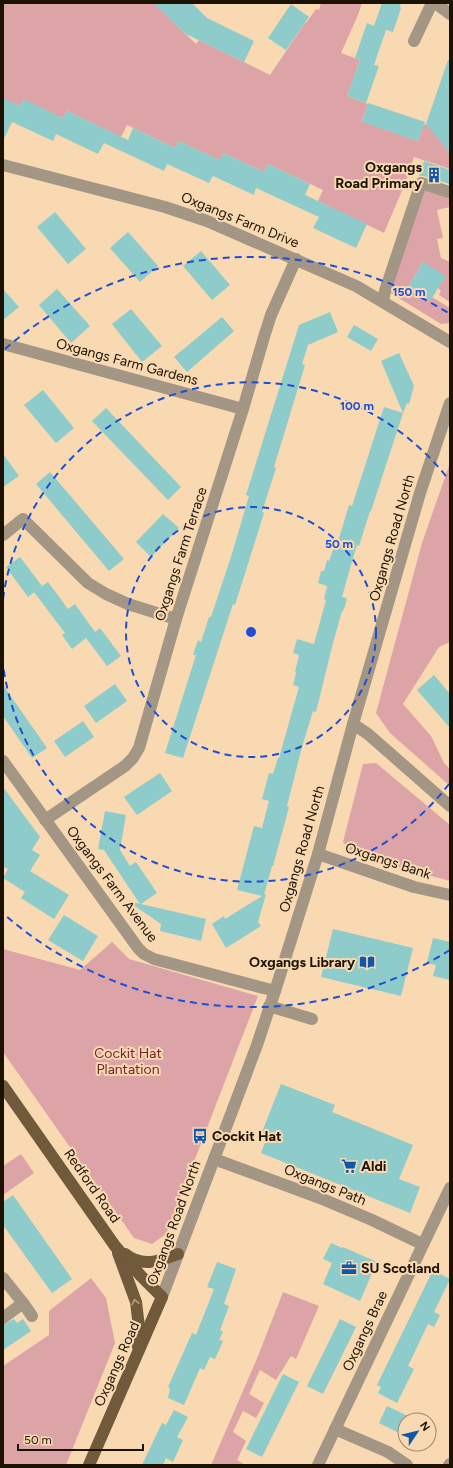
<svg xmlns="http://www.w3.org/2000/svg" width="453" height="1468" viewBox="0 0 453 1468" font-family="Figtree,sans-serif">
  <rect width="100%" height="100%" fill="#f8d9b1"/>
  <g fill="#dda4a8">
    <path d="M3 3H152L155 4 196 44 199 40 270 75 305 23H306L316 9 319 10 321 3H362L358 15 341 53 360 60 347 96 368 104 362 121 418 141 424 124 445 131 449 137 442 143 450 153V169L414 157 406 181 384 233 318 201 323 190 268 164 264 172 223 153 220 160 178 141 175 148 127 125 121 137 67 111 63 118 23 100 20 106 3 99Z"/>
    <path d="M424 186 450 196V207L437 210 443 238 437 239 441 258 450 262V302L439 295 441 291 438 288 423 262 408 287 430 301 432 297 450 308V323L441 324 389 292Z"/>
    <path d="M450 463V642L439 647 403 704 431 736 444 763 450 769V786L390 733 376 713 422 543Z"/>
    <path d="M376 763 450 825V881L354 855 343 842 363 764Z"/>
    <path d="M112 942 129 959 258 996 166 1234 152 1244 134 1238 3 1052V949L80 970Z"/>
    <path d="M21 1154 34 1173 3 1195V1166Z"/>
    <path d="M91 1278 106 1298 115 1343 66 1465H3V1366L49 1335V1311Z"/>
    <path d="M283 1292 319 1306 296 1359 291 1356 276 1380 260 1370 249 1394 264 1403 256 1418 243 1411 233 1432 246 1441 237 1460 245 1465H211L258 1356Z"/>
  </g>
  <g fill="#8dccca">
    <path d="M153 3H192L207 18 254 41 244 62 186 34Z"/>
    <path d="M382 3H401L400 7 401 8 393 32 386 30 374 65 379 66 366 103 347 96 360 60 355 58 367 23 374 26Z"/>
    <path d="M291 4 309 17 286 50 268 38Z"/>
    <path d="M448 60H450V153L426 124Z"/>
    <path d="M3 98 20 106 23 99 63 118 67 111 128 140 133 128 175 148 178 141 220 160 223 153 264 172 268 164 310 184 305 195 367 224 356 248 313 228 319 217 256 188 254 195 213 176 209 183 167 164 164 171 104 143 98 154 56 134 53 141 12 122 3 141Z"/>
    <path d="M368 103 425 122 418 141 362 122Z"/>
    <path d="M424 161 450 170V184L423 176H419Z"/>
    <path d="M55 212 86 249 68 264 37 227Z"/>
    <path d="M128 232 158 266 140 282 110 248Z"/>
    <path d="M201 251 230 285 212 300 183 266Z"/>
    <path d="M423 262 446 276 430 301 408 287Z"/>
    <path d="M3 289 19 307 3 320Z"/>
    <path d="M57 289 90 326 71 343 39 305Z"/>
    <path d="M131 309 162 346 142 362 112 324Z"/>
    <path d="M330 312 338 332 308 345 302 364 305 365 274 467 276 468 262 512 264 513 235 605 233 604 183 758 165 753 196 655H193L198 640 201 642 209 617H211L231 557 249 496 246 495 299 325Z"/>
    <path d="M222 317 234 331 187 372 174 357Z"/>
    <path d="M354 325 378 339 371 351 347 337Z"/>
    <path d="M399 353 414 386 409 404 407 403 403 413 371 511H370L359 546 357 545 351 565 342 597 347 598 345 606 343 611H342L333 643 316 712 313 711 302 747 287 806 289 807 273 866H272L264 895 266 894 258 922 261 926 226 948 212 924 224 916 225 919 262 896 237 890 254 826 262 828 269 801 262 799 269 773 273 774 278 758H279L299 687 293 685 296 673 295 672 299 655 293 653 297 639 314 644 326 600 324 599 327 586 318 583 321 571H324L327 560 329 561 336 541 338 542 349 505 352 506 384 407 403 413 381 361Z"/>
    <path d="M43 390 74 428 56 443 24 405Z"/>
    <path d="M106 408 181 487 168 500 92 421Z"/>
    <path d="M3 454 19 476 3 487Z"/>
    <path d="M50 472 124 559 109 571 36 484Z"/>
    <path d="M163 514 179 528 151 557 136 542Z"/>
    <path d="M20 557 42 586 28 597 6 567Z"/>
    <path d="M48 582 68 609 75 604 95 632 100 628 121 656 107 666 86 638 72 649 62 635 65 633 34 592Z"/>
    <path d="M434 675 450 694V728L417 690Z"/>
    <path d="M115 684 127 701 96 723 84 706Z"/>
    <path d="M3 685 47 748 32 758 3 716Z"/>
    <path d="M83 721 94 737 65 757 54 741Z"/>
    <path d="M160 773 172 791 137 815 124 797Z"/>
    <path d="M3 787 40 837 32 850 40 855 30 871 69 895 54 919 21 898 25 892 3 878 8 869 3 866Z"/>
    <path d="M105 811 126 815 120 850 130 866 136 862 157 893 141 904 206 919 201 941 160 931 161 924 129 902V901L140 904 104 850 98 849Z"/>
    <path d="M64 915 98 936 83 961 48 940Z"/>
    <path d="M333 929 413 948 401 996 321 977Z"/>
    <path d="M433 938 450 942V980L433 976 436 965 427 963Z"/>
    <path d="M281 1084 335 1105 332 1112 413 1145 399 1179 420 1187 410 1213 261 1153 268 1134 262 1132Z"/>
    <path d="M13 1195 72 1279 52 1293 3 1225V1202Z"/>
    <path d="M331 1243 342 1248 343 1247 377 1262 360 1301 323 1284 332 1263 323 1259Z"/>
    <path d="M217 1262 236 1269 224 1304 229 1306 220 1330 223 1332 219 1340 223 1341 215 1359 210 1357 204 1370 200 1368 184 1405 168 1398 170 1388 168 1387 192 1333 196 1335 214 1289 207 1287Z"/>
    <path d="M433 1270 450 1279 434 1312 440 1315 434 1327 428 1324 408 1366 414 1369 397 1403 378 1393 381 1387 377 1385Z"/>
    <path d="M14 1319 17 1323 23 1319 31 1331 3 1350V1325Z"/>
    <path d="M340 1319 356 1327 323 1394 307 1386Z"/>
    <path d="M283 1374 299 1382 262 1457 246 1449Z"/>
    <path d="M387 1406 416 1420H405V1436L379 1423Z"/>
    <path d="M174 1410 188 1417 177 1437 183 1440 173 1462 166 1458 163 1465H142L162 1423 166 1425Z"/>
    <path d="M429 1426 437 1430 428 1447 421 1444H429Z"/>
  </g>
  <g fill="none" stroke-linecap="round" stroke-linejoin="round">
    <g stroke="#a39685" stroke-width="12">
      <path d="M435 3 450 14"/>
      <path d="M414 41 432 3"/>
      <path d="M3 165 165 207 207 221 356 286 450 342"/>
      <path d="M383 301 385 291 421 183 449 192"/>
      <path d="M3 344 243 409"/>
      <path d="M3 535 23 519 88 583 106 594 128 604 176 619"/>
      <path d="M353 724 368 734 450 806"/>
      <path d="M3 761 138 948 144 954 154 959 275 991"/>
      <path d="M45 820 125 766 133 758 139 748 176 619 243 409 264 337 271 315 296 259"/>
      <path d="M318 854 414 887 450 895"/>
      <path d="M269 1006 312 1019"/>
      <path d="M214 1159 320 1198 372 1220 422 1244"/>
      <path d="M3 1278 23 1303"/>
      <path d="M162 1297 257 1045 275 991 318 854 353 724 420 493 450 403"/>
      <path d="M3 1318 23 1303 32 1316"/>
      <path d="M335 1429 388 1452 407 1465"/>
      <path d="M318 1465 450 1188"/>
      <path d="M449 1465 450 1464"/>
    </g>
    <g stroke="#715a3c" stroke-width="12">
      <path d="M3 1086 115 1246 141 1276 162 1297 89 1465"/>
      <path d="M118 1253 136 1302 139 1327 138 1347"/>
      <path d="M125 1254C142 1268 160 1261 178 1254"/>
    </g>
  </g>
  <defs><path id="oneway-chevron" d="M-2-3.5L2.5 0L-2 3.5" fill="none" stroke-width="1.6" stroke-linecap="round" stroke-linejoin="round"/></defs>
  <use stroke="#bba07c" href="#oneway-chevron" transform="translate(135 1302) rotate(-103)"/>
  <g fill="none" stroke="#1d4ed8" stroke-width="2" stroke-dasharray="7 5">
    <circle cx="251" cy="632" r="125"/>
    <path d="M449 784A250 250 0 0 1 3 665M3 599A250 250 0 0 1 449 480"/>
    <path d="M450 950A375 375 0 0 1 5 915M5 349A375 375 0 0 1 450 314"/>
  </g>
  <defs>
    <g id="building-bare" transform="scale(1.2)"><path d="M-4-6H4V6H1V3H-1V6H-4ZM-2.5-4.3h1.7v1.8h-1.7ZM.8-4.3h1.7v1.8H.8ZM-2.5-1h1.7V.8h-1.7ZM.8-1h1.7V.8H.8Z" fill="#0b59a8" stroke="#f8d9b1" stroke-width="2.5" paint-order="stroke"/></g>
    <g id="library-bare" transform="scale(1.2)"><path d="M-6-4Q-3-5.5-.7-3.5V5Q-3 3-6 4ZM6-4Q3-5.5 .7-3.5V5Q3 3 6 4Z" fill="#0b59a8" stroke="#f8d9b1" stroke-width="2.5" paint-order="stroke"/></g>
    <g id="bus-bare" transform="scale(1.2)"><path d="M-5-6H5V4H4V6H2V4H-2V6H-4V4H-5ZM-3.5-4V0h7V-4ZM-3.5 1.2v1.5H-2V1.2ZM2 1.2v1.5H3.5V1.2Z" fill="#0b59a8" stroke="#f8d9b1" stroke-width="2.5" paint-order="stroke"/></g>
    <g id="supermarket-bare" transform="scale(1.2)"><path d="M-6-5.5h2.5l.6 2H6L4.5 2H-2.5L-4.4-4H-6ZM-1.5 3.2a1.3 1.3 0 1 0 .1 0ZM3 3.2a1.3 1.3 0 1 0 .1 0Z" fill="#0b59a8" stroke="#f8d9b1" stroke-width="2.5" paint-order="stroke"/></g>
    <g id="office-bare" transform="scale(1.2)"><path d="M-6-3h4V-5.5h4V-3h4V5H-6ZM-1-4.5V-3h2v-1.5ZM-6 0V1H6V0Z" fill="#0b59a8" stroke="#f8d9b1" stroke-width="2.5" paint-order="stroke"/></g>
  </defs>
  <g fill-rule="evenodd">
    <use href="#building-bare" x="434" y="175"/>
    <use href="#library-bare" x="367" y="962"/>
    <use href="#bus-bare" x="200" y="1136"/>
    <use href="#supermarket-bare" x="349" y="1166"/>
    <use href="#office-bare" x="349" y="1268"/>
  </g>
  <g text-anchor="middle" dominant-baseline="central" stroke-width="4" stroke-linejoin="round" paint-order="stroke">
    <g font-size="14" font-weight="bold" fill="#1c1204" stroke="#f8d9b1" text-anchor="start">
      <text x="422" y="167" text-anchor="end">Oxgangs<tspan x="422" dy="16">Road Primary</tspan></text>
      <text x="355" y="962" text-anchor="end">Oxgangs Library</text>
      <text x="212" y="1136">Cockit Hat</text>
      <text x="361" y="1166">Aldi</text>
      <text x="361" y="1268">SU Scotland</text>
    </g>
    <g font-size="14" fill="#1c1204" stroke="#f8d9b1">
      <text transform="translate(240 220) rotate(22)">Oxgangs Farm Drive</text>
      <text transform="translate(127 362) rotate(15)">Oxgangs Farm Gardens</text>
      <text transform="translate(392 538) rotate(-74)">Oxgangs Road North</text>
      <text transform="translate(181 554) rotate(-72)">Oxgangs Farm Terrace</text>
      <text transform="translate(302 849) rotate(-74)">Oxgangs Road North</text>
      <text transform="translate(388 861) rotate(18)">Oxgangs Bank</text>
      <text transform="translate(112 884) rotate(53)">Oxgangs Farm Avenue</text>
      <text transform="translate(325 1185) rotate(22)">Oxgangs Path</text>
      <text transform="translate(92 1186) rotate(55)">Redford Road</text>
      <text transform="translate(174 1223) rotate(-70)">Oxgangs Road North</text>
      <text transform="translate(365 1331) rotate(-65)">Oxgangs Brae</text>
      <text transform="translate(117 1364) rotate(-66)">Oxgangs Road</text>
    </g>
    <g font-size="14" fill="#782030" stroke="#f8d9b1">
      <text x="128" y="1053">Cockit Hat<tspan x="128" dy="16">Plantation</tspan></text>
    </g>
  </g>
  <circle cx="251" cy="632" r="6" fill="#1d4ed8" stroke="#f8d9b1" stroke-width="2"/>
  <g font-size="12" text-anchor="middle" font-weight="bold" fill="#1d4ed8" stroke="#f8d9b1" stroke-width="4" stroke-linejoin="round" paint-order="stroke">
    <text x="409" y="296">150 m</text>
    <text x="357" y="410">100 m</text>
    <text x="339" y="548">50 m</text>
  </g>
  <rect width="453" height="1468" fill="none" stroke="#1c1204" stroke-width="8"/>
  <g transform="translate(417 1432) rotate(55)"><circle r="19" fill="#f8d9b1" stroke="#a0896c"/>
  <path d="M0-3L7 15L0 10L-7 15Z" fill="#0b59a8"/>
  <text y="-6" font-size="11" font-weight="bold" text-anchor="middle" fill="#1c1204">N</text>
  </g>
  <path d="M18 1444v6h125v-6" fill="none" stroke="#1c1204" stroke-width="2"/>
  <text x="24" y="1444" font-size="12" fill="#1c1204" stroke="#f8d9b1" stroke-width="3" paint-order="stroke">50 m</text>
</svg>
